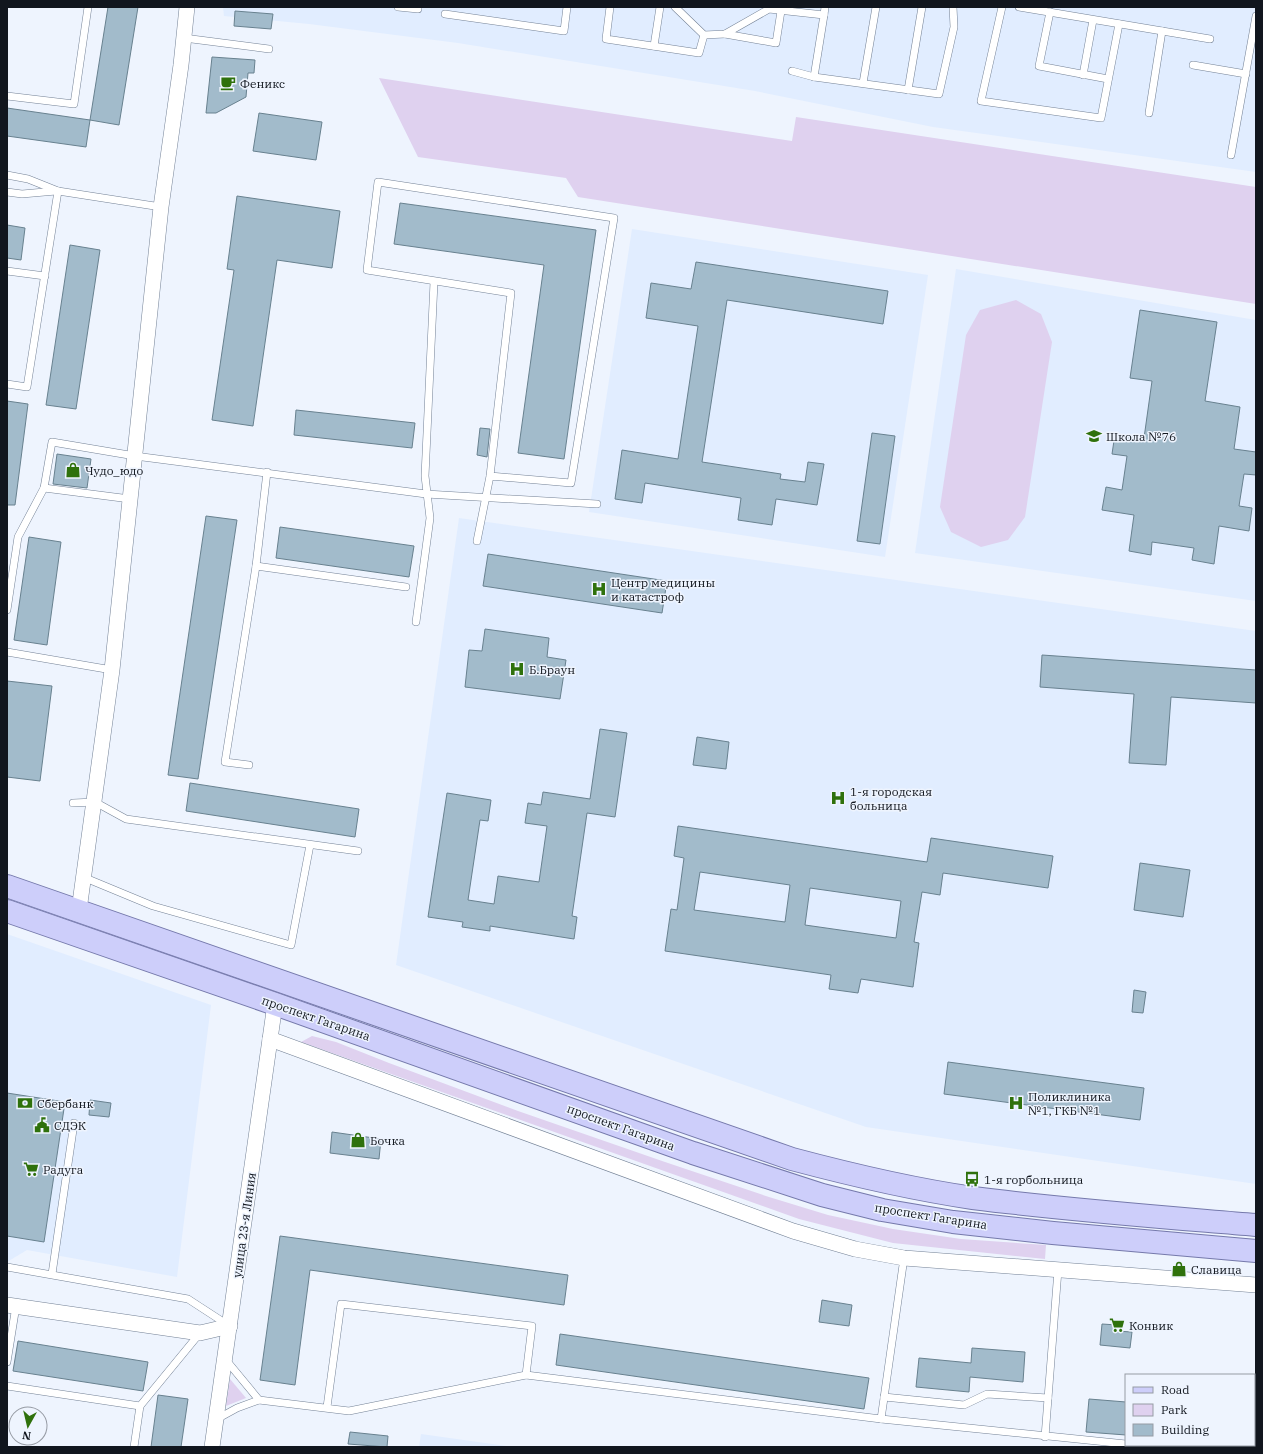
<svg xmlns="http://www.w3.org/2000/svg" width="1263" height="1454" viewBox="0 0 1263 1454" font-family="'IBM Plex Serif',serif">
  <rect width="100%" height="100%" fill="#eef4fe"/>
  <g fill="#e1edff">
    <path d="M223 7H1256V172L933 127 755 91 458 43 309 24 224 16Z"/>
    <path d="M632 229 928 275 885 557 589 512Z"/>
    <path d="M956 269 1256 320V601L915 553Z"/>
    <path d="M459 518 1256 631V1184L866 1127 396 965Z"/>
    <path d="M7 934 211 1005 177 1277 27 1250 7 1262Z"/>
    <path d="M421 1434 513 1447H419Z"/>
  </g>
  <g fill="#dfd1ef">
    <path d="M379 78 792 141 796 117 1256 187V304L578 197 566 178 418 157Z"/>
    <path d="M1016 300 1041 314 1052 342 1025 517 1008 540 981 547 951 532 940 507 966 335 980 310Z"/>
    <path d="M312 1036 336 1042 389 1063 518 1111 665 1162 769 1197 828 1215 893 1229 961 1239 1046 1245 1045 1259 893 1243 799 1219 301 1042Z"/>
    <path d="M230 1379 246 1398 226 1406Z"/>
  </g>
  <g fill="#a2bbcb" stroke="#68818f" fill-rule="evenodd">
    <path d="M108 7H138L119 125 90 120Z"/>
    <path d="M235 11 273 14 271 29 234 26Z"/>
    <path d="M212 57 255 60 254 73H248L246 97 216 113H206Z"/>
    <path d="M7 108 90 120 86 147 7 136Z"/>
    <path d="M259 113 322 122 316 160 253 151Z"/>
    <path d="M237 196 340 211 332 268 277 260 253 426 212 420 234 270 227 269Z"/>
    <path d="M400 203 596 230 564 459 518 453 544 265 394 244Z"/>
    <path d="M7 225 25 228 21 260 7 258Z"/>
    <path d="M70 245 100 250 76 409 46 405Z"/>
    <path d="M696 262 888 291 883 324 727 300 702 462 781 474 780 479 805 482 808 462 824 464 817 505 776 499 772 525 738 520 741 498 645 483 642 503 615 499 622 450 678 459 698 326 646 318 651 283 691 289Z"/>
    <path d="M1140 310 1217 322 1205 401 1240 407 1234 449 1256 452V475L1244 474 1239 506 1252 508 1249 531 1219 526 1214 564 1192 560 1194 548 1152 542 1151 555 1129 551 1134 515 1102 510 1106 487 1122 490 1127 456 1112 454 1115 434 1144 438 1152 381 1130 378Z"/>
    <path d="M7 401 28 404 15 505H7Z"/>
    <path d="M296 410 415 423 412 448 294 435Z"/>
    <path d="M480 428 490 429 487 457 477 455Z"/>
    <path d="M872 433 895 436 880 544 857 541Z"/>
    <path d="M57 454 91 459 87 488 53 484Z"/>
    <path d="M206 516 237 520 198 779 168 775Z"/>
    <path d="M280 527 414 546 409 577 276 558Z"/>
    <path d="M29 537 61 542 47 645 14 640Z"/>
    <path d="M488 554 667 581 662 613 483 586Z"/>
    <path d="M485 629 549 638 547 657 566 660 560 699 465 687 469 650 482 651Z"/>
    <path d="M1042 655 1256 670V703L1171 697 1166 765 1129 763 1134 694 1040 687Z"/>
    <path d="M7 681 52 686 40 781 7 777Z"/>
    <path d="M600 729 627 733 615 817 587 813 572 916 577 917 574 939 490 926V931L462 927 463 922 428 917 447 793 491 800 488 821 480 820 468 900 494 904 498 876 539 882 547 826 525 823 528 803 541 805 543 792 590 799Z"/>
    <path d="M697 737 729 742 726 769 693 765Z"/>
    <path d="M190 783 359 809 355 837 186 811Z"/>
    <path d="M678 826 927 862 931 838 1053 856 1048 888 943 873 940 895 922 892 914 942 919 943 913 987 861 979 858 993 829 989 831 975 665 951 671 909 677 910 684 858 674 856ZM700 872 790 885 785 922 694 910ZM810 888 901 901 896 938 805 925Z"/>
    <path d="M1140 863 1190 870 1183 917 1134 910Z"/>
    <path d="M1134 990 1146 992 1143 1013 1132 1012Z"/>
    <path d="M948 1062 1144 1088 1140 1120 944 1094Z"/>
    <path d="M7 1093 65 1102 44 1242 7 1236Z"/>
    <path d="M90 1100 111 1103 109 1117 89 1115Z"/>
    <path d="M332 1132 381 1139 379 1159 330 1153Z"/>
    <path d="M280 1236 568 1275 564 1305 310 1270 295 1385 260 1380Z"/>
    <path d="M822 1300 852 1305 849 1326 819 1322Z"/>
    <path d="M1102 1324 1117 1325 1116 1331 1132 1332 1130 1348 1100 1345Z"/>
    <path d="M560 1334 869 1378 864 1409 556 1365Z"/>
    <path d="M18 1341 148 1362 143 1391 13 1371Z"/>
    <path d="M972 1348 1025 1352 1023 1382 970 1377 969 1392 916 1387 919 1358 971 1363Z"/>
    <path d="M158 1395 188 1399 181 1447H151Z"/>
    <path d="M1089 1399 1126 1402V1435L1086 1432Z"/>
    <path d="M350 1432 388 1436 387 1447 348 1444Z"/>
  </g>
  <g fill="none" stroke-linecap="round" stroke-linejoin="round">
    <g stroke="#748296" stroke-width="8">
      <g id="service">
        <path d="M398 7 418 9V7"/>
        <path d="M610 7 606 39 699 53 704 35"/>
        <path d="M675 7 704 35 725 34 769 9 824 15 814 77 939 94 954 27 953 7"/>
        <path d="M1002 7 981 101 1101 118 1119 24"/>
        <path d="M1019 7 1210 39"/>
        <path d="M1050 12 1039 66 1108 79"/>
        <path d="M445 14 564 31 567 7"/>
        <path d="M824 15 825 7"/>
        <path d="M725 34 776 43 781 11"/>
        <path d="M184 38 269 49"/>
        <path d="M654 46 660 7"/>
        <path d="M1193 65 1246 74"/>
        <path d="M792 71 814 77"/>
        <path d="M1083 75 1093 20"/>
        <path d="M863 83 876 7"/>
        <path d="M908 90 922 7"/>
        <path d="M7 96 74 104 88 7"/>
        <path d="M1149 113 1162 31"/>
        <path d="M1231 155 1256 16"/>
        <path d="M7 175 28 179 58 191 161 207"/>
        <path d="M7 192 22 194 56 191"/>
        <path d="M7 271 45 276"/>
        <path d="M7 384 27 387 58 191"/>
        <path d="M44 488 130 499"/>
        <path d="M477 541 490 476 511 293 367 270 378 182 614 218 571 483 490 476"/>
        <path d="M256 566 406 587"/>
        <path d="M7 610 18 537 44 488 52 442 135 456 426 494 597 504"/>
        <path d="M416 622 430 518 425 476 434 282"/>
        <path d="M7 652 112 670"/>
        <path d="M249 765 225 762 256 566 267 472"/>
        <path d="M73 803 95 802 126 819 358 851"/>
        <path d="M83 877 153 906 291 945 310 845"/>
        <path d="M7 1267 188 1299 228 1325"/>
        <path d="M52 1274 74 1123"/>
        <path d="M226 1360 259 1400 349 1411 526 1375 532 1326 341 1304 327 1407"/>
        <path d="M7 1362 16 1306"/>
        <path d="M526 1375 881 1419 1126 1444"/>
        <path d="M7 1386 140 1406 200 1333"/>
        <path d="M884 1397 964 1405 987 1394 1048 1398"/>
        <path d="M217 1419 237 1408 259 1400"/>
        <path d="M881 1419 904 1258"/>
        <path d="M1045 1437 1058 1270"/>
        <path d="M1133 1445 1156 1447"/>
        <path d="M134 1447 140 1406"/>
      </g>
    </g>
    <g stroke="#748296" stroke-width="16">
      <g id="minor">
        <path d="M79 910 112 670 161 207 181 65 187 7"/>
        <path d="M270 1039 793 1231 855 1249 904 1258 1256 1285"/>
        <path d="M7 1305 200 1333 230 1326"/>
        <path d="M212 1447 275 1004"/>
      </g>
    </g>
    <g stroke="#7579ab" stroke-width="24">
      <g id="primary">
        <path d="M7 886 792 1159C852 1175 911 1189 973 1198 1067 1210 1162 1217 1256 1225"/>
        <path d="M7 911 275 1004 693 1153 822 1195 882 1210 953 1222 1053 1233 1256 1251"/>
      </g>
    </g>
    <use href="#service" stroke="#fff" stroke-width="7"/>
    <use href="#minor" stroke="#fff" stroke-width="15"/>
    <use href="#primary" stroke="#cdcefa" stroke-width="22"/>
  </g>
  <defs>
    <g id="cafe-bare" transform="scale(1.2)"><path d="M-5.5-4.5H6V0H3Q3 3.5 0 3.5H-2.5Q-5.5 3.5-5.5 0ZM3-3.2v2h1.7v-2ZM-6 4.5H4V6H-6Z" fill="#2f710c" stroke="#eef4fe" stroke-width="2.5" paint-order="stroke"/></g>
    <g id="school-bare" transform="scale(1.2)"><path d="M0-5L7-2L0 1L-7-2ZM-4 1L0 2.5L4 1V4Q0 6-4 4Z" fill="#2f710c" stroke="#eef4fe" stroke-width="2.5" paint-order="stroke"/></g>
    <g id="shop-bare" transform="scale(1.2)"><path d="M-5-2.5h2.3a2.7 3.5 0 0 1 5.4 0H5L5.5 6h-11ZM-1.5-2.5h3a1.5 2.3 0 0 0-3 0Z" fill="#2f710c" stroke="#eef4fe" stroke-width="2.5" paint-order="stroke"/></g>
    <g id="hospital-bare" transform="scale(1.2)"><path d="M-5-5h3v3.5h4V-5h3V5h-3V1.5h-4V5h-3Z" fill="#2f710c" stroke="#eef4fe" stroke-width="2.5" paint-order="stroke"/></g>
    <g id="bank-bare" transform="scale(1.2)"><path d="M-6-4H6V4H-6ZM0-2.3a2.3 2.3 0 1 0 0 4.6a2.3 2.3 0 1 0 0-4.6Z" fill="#2f710c" stroke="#eef4fe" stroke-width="2.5" paint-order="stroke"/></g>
    <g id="civic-bare" transform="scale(1.2)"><path d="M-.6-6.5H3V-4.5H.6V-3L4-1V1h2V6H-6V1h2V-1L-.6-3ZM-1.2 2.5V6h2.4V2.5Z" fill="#2f710c" stroke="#eef4fe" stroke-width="2.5" paint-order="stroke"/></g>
    <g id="supermarket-bare" transform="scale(1.2)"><path d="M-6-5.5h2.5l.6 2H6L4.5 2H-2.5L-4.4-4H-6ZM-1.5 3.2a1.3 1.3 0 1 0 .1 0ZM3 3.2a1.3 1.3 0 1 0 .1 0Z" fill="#2f710c" stroke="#eef4fe" stroke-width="2.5" paint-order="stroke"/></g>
    <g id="bus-bare" transform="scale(1.2)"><path d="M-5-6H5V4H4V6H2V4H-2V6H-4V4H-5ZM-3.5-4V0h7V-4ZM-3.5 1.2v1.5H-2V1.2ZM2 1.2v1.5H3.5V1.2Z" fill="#2f710c" stroke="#eef4fe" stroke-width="2.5" paint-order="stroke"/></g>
  </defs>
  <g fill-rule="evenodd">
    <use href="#cafe-bare" x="228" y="83"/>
    <use href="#school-bare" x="1094" y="436"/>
    <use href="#shop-bare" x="73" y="470"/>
    <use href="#hospital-bare" x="599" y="589"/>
    <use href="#hospital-bare" x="517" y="669"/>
    <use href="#hospital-bare" x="838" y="798"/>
    <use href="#bank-bare" x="25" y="1103"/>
    <use href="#hospital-bare" x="1016" y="1103"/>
    <use href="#civic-bare" x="42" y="1125"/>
    <use href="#shop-bare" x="358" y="1140"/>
    <use href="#supermarket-bare" x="31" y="1169"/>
    <use href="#bus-bare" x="972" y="1179"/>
    <use href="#shop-bare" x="1179" y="1269"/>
    <use href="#supermarket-bare" x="1117" y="1325"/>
  </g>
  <g text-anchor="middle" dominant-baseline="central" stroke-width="3" stroke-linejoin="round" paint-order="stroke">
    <g font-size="12" fill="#11161e" stroke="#eef4fe" text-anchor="start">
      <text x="240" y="83">Феникс</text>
      <text x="1106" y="436">Школа №76</text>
      <text x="85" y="470">Чудо_юдо</text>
      <text x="611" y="582">Центр медицины<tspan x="611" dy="14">и катастроф</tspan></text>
      <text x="529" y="669">Б.Браун</text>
      <text x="850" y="791">1-я городская<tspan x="850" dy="14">больница</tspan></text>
      <text x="1028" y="1096">Поликлиника<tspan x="1028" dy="14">№1, ГКБ №1</tspan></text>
      <text x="37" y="1103">Сбербанк</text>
      <text x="54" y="1125">СДЭК</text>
      <text x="370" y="1140">Бочка</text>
      <text x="43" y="1169">Радуга</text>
      <text x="984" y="1179">1-я горбольница</text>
      <text x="1191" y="1269">Славица</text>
      <text x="1129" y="1325">Конвик</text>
    </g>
    <g font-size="12" fill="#11161e" stroke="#eef4fe">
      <text transform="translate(316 1018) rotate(19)">проспект Гагарина</text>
      <text transform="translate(621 1127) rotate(20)">проспект Гагарина</text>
      <text transform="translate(931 1216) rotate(9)">проспект Гагарина</text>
      <text transform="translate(244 1225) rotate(-82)">улица 23-я Линия</text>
    </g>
  </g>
  <rect width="1263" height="1454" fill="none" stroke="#11161e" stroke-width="16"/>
  <rect x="1125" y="1374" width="130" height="72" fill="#eef4fe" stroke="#969ba4"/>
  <rect x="1133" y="1387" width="20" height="6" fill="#cdcefa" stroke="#969ba4"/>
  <text x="1161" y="1394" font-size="12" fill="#11161e">Road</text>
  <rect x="1133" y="1404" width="20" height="12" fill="#dfd1ef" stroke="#969ba4"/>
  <text x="1161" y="1414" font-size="12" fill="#11161e">Park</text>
  <rect x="1133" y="1424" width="20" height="12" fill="#a2bbcb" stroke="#969ba4"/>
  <text x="1161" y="1434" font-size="12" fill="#11161e">Building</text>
  <g transform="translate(28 1426) rotate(188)"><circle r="19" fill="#eef4fe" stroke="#969ba4"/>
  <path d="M0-3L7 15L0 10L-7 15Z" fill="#2f710c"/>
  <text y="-6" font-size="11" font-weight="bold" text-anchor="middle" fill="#11161e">N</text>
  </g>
</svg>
